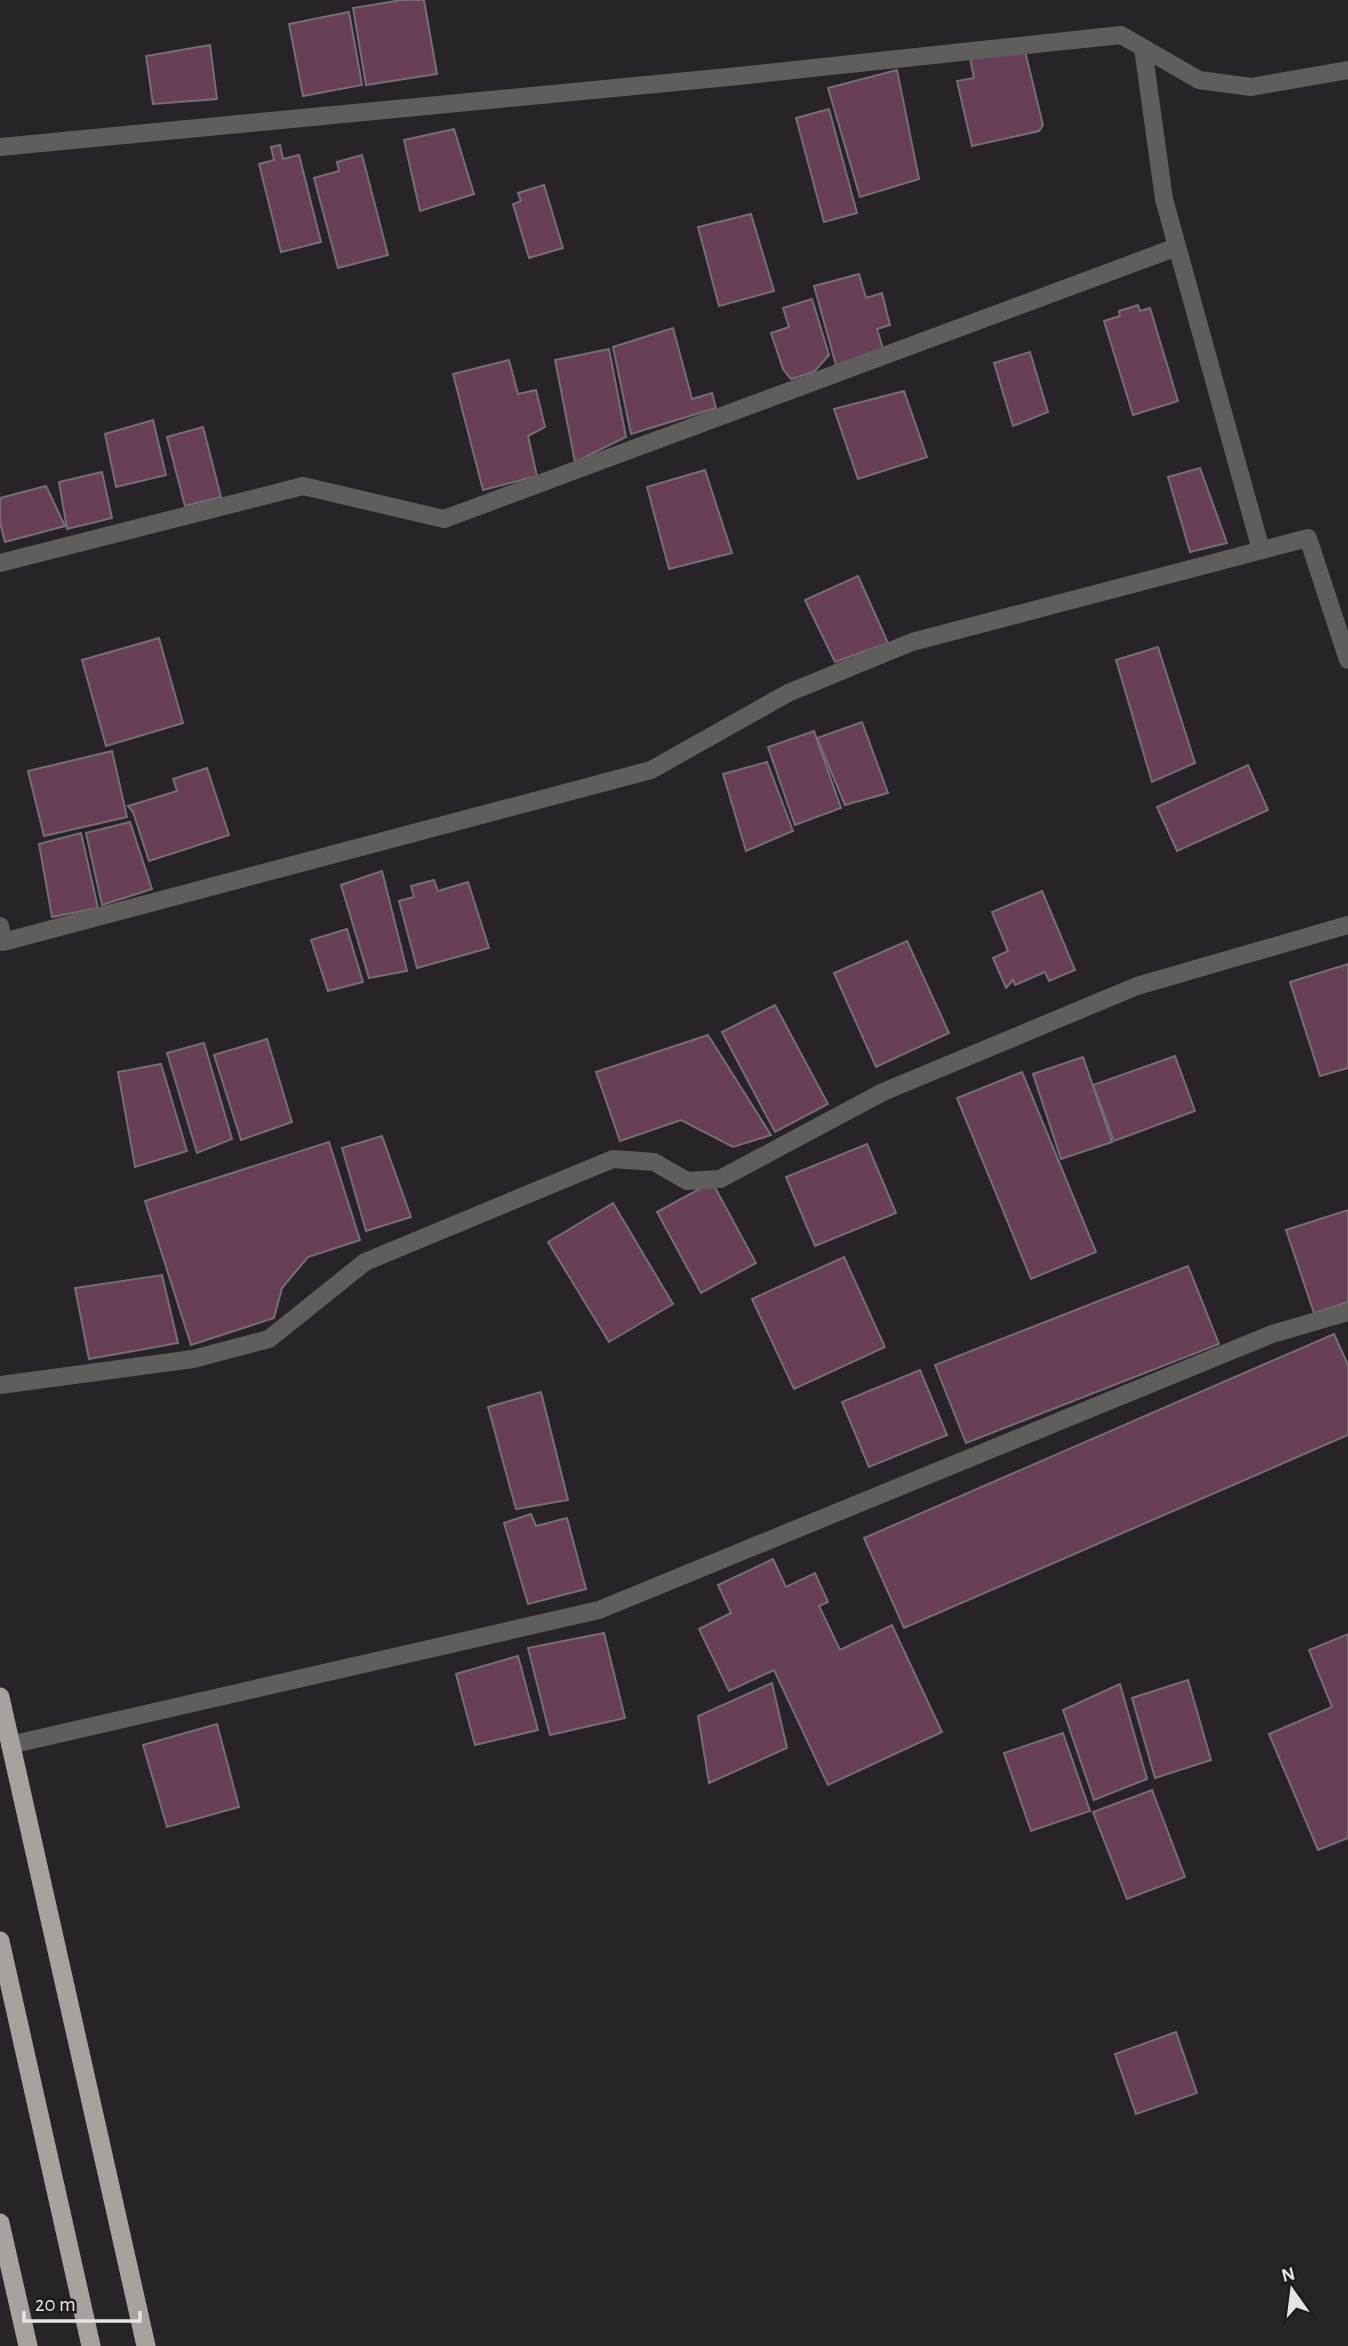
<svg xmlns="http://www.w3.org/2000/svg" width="1348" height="2346" viewBox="0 0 1348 2346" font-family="'Alegreya Sans',sans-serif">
  <rect width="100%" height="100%" fill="#282328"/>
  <g fill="#683f57" stroke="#756e72" stroke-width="2">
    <path d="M402 0H424L437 74 366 85 353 8Z"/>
    <path d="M349 12 362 85 303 96 289 24Z"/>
    <path d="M210 45 217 99 153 104 146 56Z"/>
    <path d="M1025 51 1043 125 1039 131 972 146 957 81 974 78 970 58Z"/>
    <path d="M897 70 919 179 860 197 828 88Z"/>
    <path d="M829 109 857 213 824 222 796 118Z"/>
    <path d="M454 129 474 194 420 211 404 140Z"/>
    <path d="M280 145 283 159 299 155 321 242 281 252 259 164 274 160 271 147Z"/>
    <path d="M362 155 388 255 338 268 314 178 339 171 337 162Z"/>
    <path d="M544 185 563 248 529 258 513 204 521 201 518 193Z"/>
    <path d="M751 214 774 291 719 306 698 227Z"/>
    <path d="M859 274 866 298 882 293 890 325 877 329 884 352 836 365 814 286Z"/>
    <path d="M812 299 829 355 814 372 791 379 783 369 771 333 789 327 783 308Z"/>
    <path d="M1138 305 1140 311 1150 308 1178 401 1133 415 1104 321 1120 316 1119 311Z"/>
    <path d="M673 328 692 399 712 393 716 408 631 434 613 347Z"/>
    <path d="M609 349 626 437 575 462 555 360Z"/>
    <path d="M1030 352 1048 412 1013 426 994 363Z"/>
    <path d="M509 360 518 394 536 390 545 427 528 436 537 476 483 490 453 374Z"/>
    <path d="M904 391 927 457 858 479 834 409Z"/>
    <path d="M153 420 166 475 116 487 105 434Z"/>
    <path d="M203 427 221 497 185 506 167 437Z"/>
    <path d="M1200 468 1227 543 1190 552 1168 477Z"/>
    <path d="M705 470 732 553 669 569 647 487Z"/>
    <path d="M102 472 112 518 67 529 59 482Z"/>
    <path d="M46 486 65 526 5 542 0 523V498Z"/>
    <path d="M858 576 888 643 835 662 805 600Z"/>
    <path d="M159 638 183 723 106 746 82 660Z"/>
    <path d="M1158 647 1195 763 1152 782 1116 660Z"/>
    <path d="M862 722 888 793 845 805 817 738Z"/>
    <path d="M814 731 841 808 795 825 768 747Z"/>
    <path d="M112 751 127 817 44 836 28 771Z"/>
    <path d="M767 762 793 831 746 851 723 774Z"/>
    <path d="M1248 765 1268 810 1177 851 1157 807Z"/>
    <path d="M207 768 229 835 149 861 133 812 128 806 177 791 173 779Z"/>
    <path d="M130 822 152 889 102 905 86 833Z"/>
    <path d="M81 833 98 908 52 917 39 844Z"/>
    <path d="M382 871 407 971 369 978 341 885Z"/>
    <path d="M434 880 438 891 468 882 489 948 417 968 399 901 414 897 411 886Z"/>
    <path d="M1042 891 1075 970 1049 981 1045 972 1015 985 1013 980 1006 988 993 958 1008 951 992 912Z"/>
    <path d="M347 929 363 982 328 991 311 940Z"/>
    <path d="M907 941 949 1033 876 1067 834 973Z"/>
    <path d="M1348 964V1068L1320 1076 1290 982Z"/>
    <path d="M775 1005 828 1104 775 1132 722 1032Z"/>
    <path d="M708 1035 771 1135 733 1147 681 1120 620 1141 596 1072Z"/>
    <path d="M267 1039 292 1122 241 1140 214 1055Z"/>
    <path d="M204 1043 232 1139 197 1153 167 1053Z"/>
    <path d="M1175 1056 1195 1111 1114 1141 1093 1085Z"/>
    <path d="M1083 1057 1112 1142 1061 1159 1033 1074Z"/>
    <path d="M161 1064 187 1151 135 1167 118 1072Z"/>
    <path d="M1022 1072 1096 1252 1031 1279 957 1098Z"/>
    <path d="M382 1136 411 1217 366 1231 342 1148Z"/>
    <path d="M329 1142 360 1240 308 1257 282 1288 274 1318 191 1345 145 1201Z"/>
    <path d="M867 1144 896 1213 815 1246 786 1177Z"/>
    <path d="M712 1182 756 1263 701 1293 657 1212Z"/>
    <path d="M613 1203 673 1304 609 1342 548 1242Z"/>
    <path d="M1348 1210V1302L1314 1313 1286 1230Z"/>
    <path d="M844 1257 885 1347 794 1389 752 1299Z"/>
    <path d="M1188 1266 1219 1344 966 1443 935 1365Z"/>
    <path d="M162 1275 178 1343 89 1359 75 1288Z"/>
    <path d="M1334 1334 1348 1365V1435L904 1628 864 1538Z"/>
    <path d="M920 1370 947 1435 869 1467 842 1402Z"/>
    <path d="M541 1392 568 1500 516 1509 488 1407Z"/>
    <path d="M531 1514 536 1526 567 1518 586 1589 528 1604 504 1523Z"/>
    <path d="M773 1559 786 1587 815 1573 828 1602 819 1606 840 1650 892 1625 942 1732 828 1785 774 1670 729 1691 699 1629 731 1613 718 1585Z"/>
    <path d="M604 1633 625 1718 550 1735 528 1648Z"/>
    <path d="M1348 1634V1838L1318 1850 1269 1734 1332 1707 1309 1650Z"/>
    <path d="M518 1656 538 1730 475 1745 456 1674Z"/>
    <path d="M1188 1680 1211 1760 1155 1778 1132 1698Z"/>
    <path d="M772 1683 787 1748 709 1783 698 1716Z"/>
    <path d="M1120 1684 1147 1779 1094 1800 1063 1710Z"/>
    <path d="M217 1724 239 1807 167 1827 143 1745Z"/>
    <path d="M1063 1733 1090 1811 1031 1831 1004 1753Z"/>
    <path d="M1152 1790 1185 1877 1127 1899 1093 1812Z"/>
    <path d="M1176 2032 1197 2093 1136 2114 1115 2054Z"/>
  </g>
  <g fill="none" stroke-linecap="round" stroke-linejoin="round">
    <g stroke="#605e5c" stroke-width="18">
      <path d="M1143 48 1164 199 1261 550"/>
      <path d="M0 147 739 76 1121 35 1199 80 1251 87 1348 70"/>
      <path d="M0 563 303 486 444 519 1177 247"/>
      <path d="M0 926 3 942 651 770 788 693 912 642 1308 538 1348 660"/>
      <path d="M0 1385 193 1359 269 1339 365 1262 613 1159 654 1162 687 1181 720 1179 883 1092 1137 986 1348 925"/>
      <path d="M10 1745 599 1610 1272 1334 1348 1312"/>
    </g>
    <g stroke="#a7a29d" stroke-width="19">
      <path d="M0 1697 146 2346"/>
      <path d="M0 1941 91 2346"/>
      <path d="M0 2223 28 2346"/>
    </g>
  </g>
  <g transform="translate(1292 2290) rotate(346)" stroke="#1e1a1e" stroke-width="5" paint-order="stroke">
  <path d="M0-5L12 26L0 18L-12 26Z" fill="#e7e4e7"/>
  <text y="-10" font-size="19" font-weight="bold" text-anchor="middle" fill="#e7e4e7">N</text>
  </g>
  <path d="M24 2311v10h116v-10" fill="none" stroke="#e7e4e7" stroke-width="3.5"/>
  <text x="35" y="2311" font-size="21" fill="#e7e4e7" stroke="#1e1a1e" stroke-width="5" paint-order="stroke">20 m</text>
</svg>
